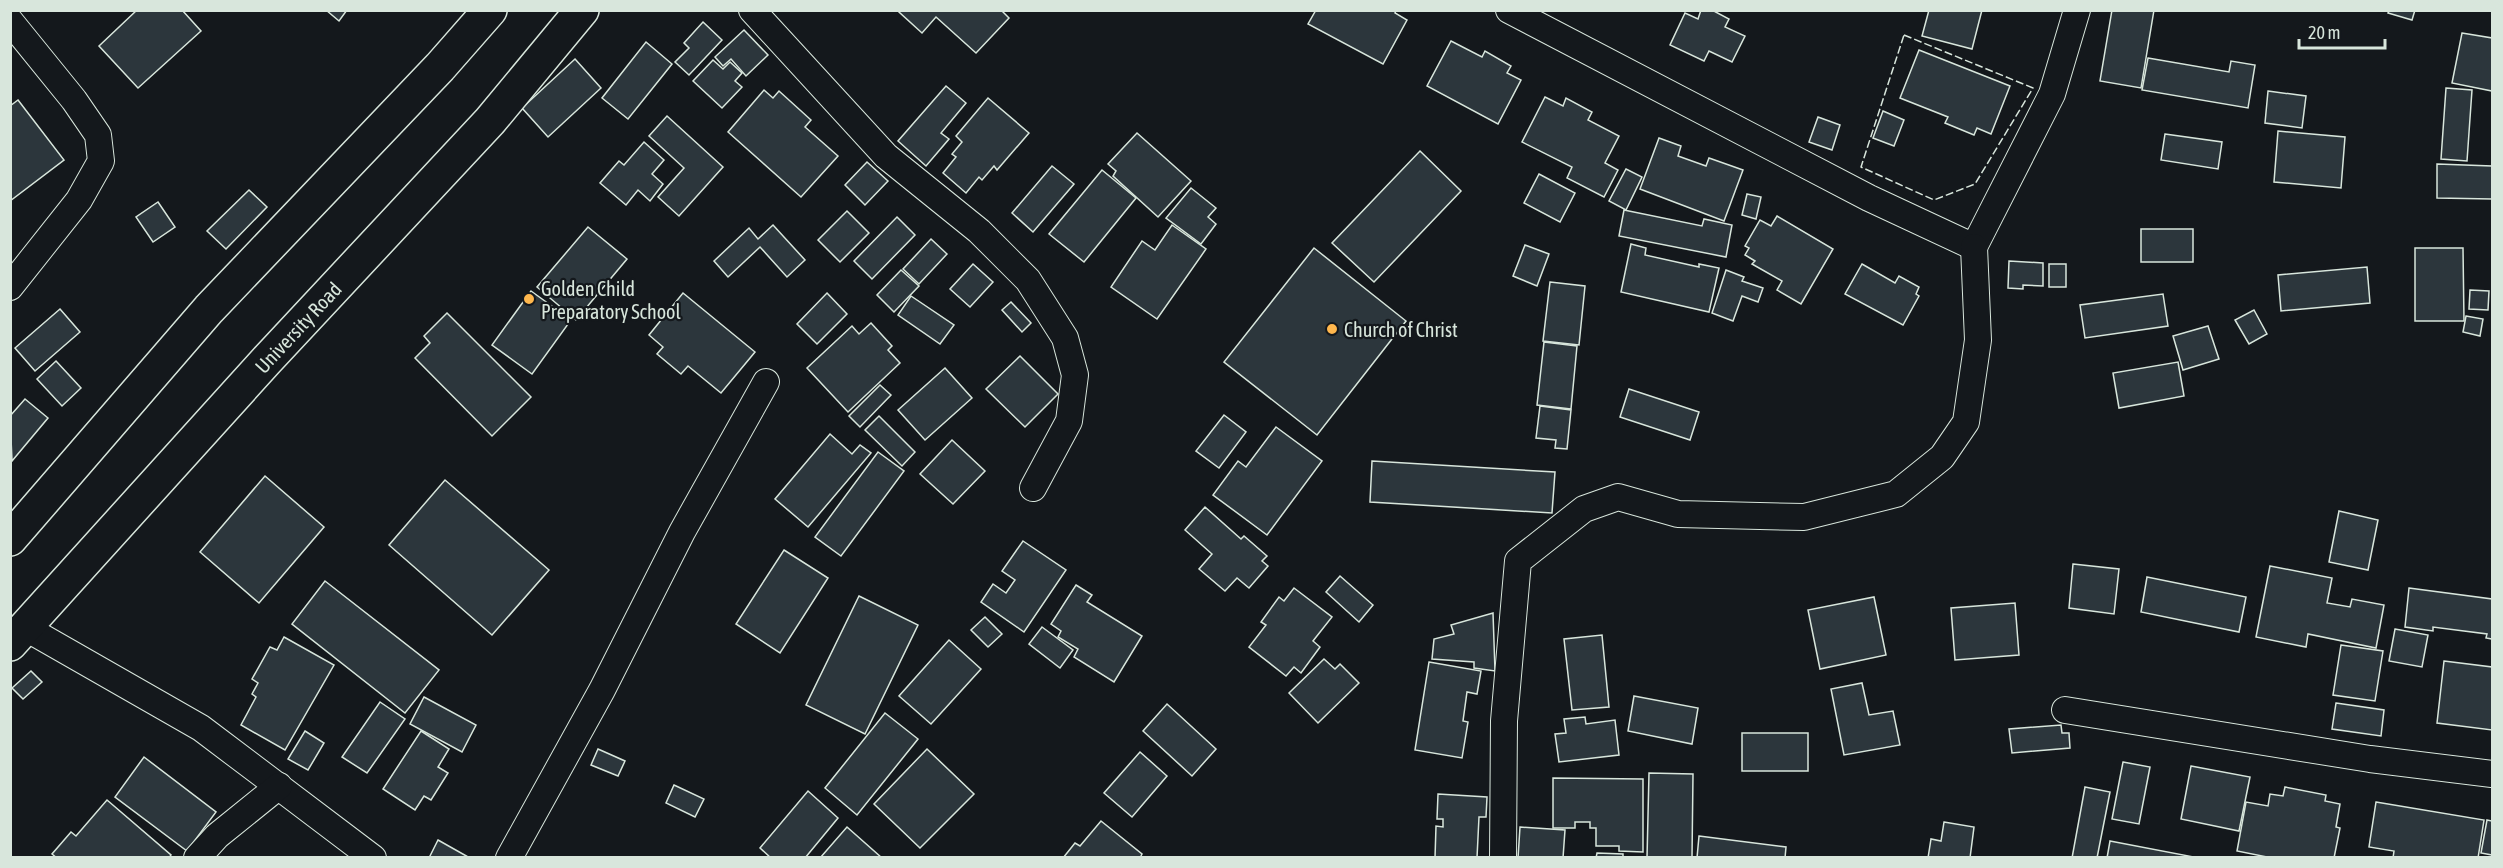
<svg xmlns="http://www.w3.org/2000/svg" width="2503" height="868" viewBox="0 0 2503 868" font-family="'Asap Condensed',sans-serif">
  <rect width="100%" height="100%" fill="#14181c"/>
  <g fill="#2c363c" stroke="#d8e6dc" stroke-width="1.5">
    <path d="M137 10H182L201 31 138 88 99 46Z"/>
    <path d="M326 10H347L339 21Z"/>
    <path d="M900 10H1001L1009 18 976 53 936 17 922 33 899 12Z"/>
    <path d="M1316 10H1396L1395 13 1407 20 1383 64 1308 24Z"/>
    <path d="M1701 10H1712L1729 19 1725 27 1745 36 1732 62 1709 51 1704 61 1670 45 1685 13 1698 19Z"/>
    <path d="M1929 10H1982L1972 49 1922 36Z"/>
    <path d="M2112 10H2154L2141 88 2100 81Z"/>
    <path d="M2389 10H2415L2412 20 2388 13Z"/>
    <path d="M703 22 722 40 689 75 675 62 689 48 684 43Z"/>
    <path d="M744 30 768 55 746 76 731 59 723 66 715 57Z"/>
    <path d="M2462 33 2492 38V91L2452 83Z"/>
    <path d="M1451 41 1482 57 1485 51 1511 66 1507 73 1521 80 1498 124 1427 86Z"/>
    <path d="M646 42 672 64 628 119 602 98Z"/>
    <path d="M1919 50 2010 86 1991 134 1977 128 1974 135 1945 123 1948 117 1900 98Z"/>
    <path d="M2148 58 2229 72 2231 61 2255 65 2248 108 2142 90Z"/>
    <path d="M575 59 601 88 548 137 522 108Z"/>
    <path d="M713 60 723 69 730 62 742 73 735 81 742 87 722 108 693 81Z"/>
    <path d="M946 86 966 103 941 133 949 139 926 166 898 141Z"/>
    <path d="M2446 88 2472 90 2467 161 2441 159Z"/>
    <path d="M764 90 773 98 779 91 811 120 805 127 838 156 801 197 728 132Z"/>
    <path d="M2268 91 2306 96 2302 128 2265 123Z"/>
    <path d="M1545 97 1563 106 1566 98 1592 112 1588 120 1619 136 1605 163 1618 170 1604 197 1567 178 1572 167 1522 142Z"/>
    <path d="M988 98 1029 133 997 170 994 166 982 180 979 177 966 193 943 173 956 157 952 154 962 142 956 136Z"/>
    <path d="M18 100 64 160 10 201V106Z"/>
    <path d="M1883 111 1904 120 1894 146 1873 138Z"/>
    <path d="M667 116 723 167 679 216 658 197 684 168 649 136Z"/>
    <path d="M1818 117 1840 125 1832 150 1809 142Z"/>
    <path d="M2278 131 2345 137 2341 188 2274 182Z"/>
    <path d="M1137 133 1191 181 1158 217 1113 176 1116 171 1108 164Z"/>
    <path d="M2165 134 2222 142 2218 169 2161 160Z"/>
    <path d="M1659 138 1681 146 1678 156 1706 166 1709 158 1743 170 1724 221 1640 189Z"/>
    <path d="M644 142 664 160 652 174 663 184 650 201 638 190 626 205 600 183 619 161 624 165Z"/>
    <path d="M1420 151 1461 191 1374 282 1332 243Z"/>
    <path d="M867 162 888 181 865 205 845 185Z"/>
    <path d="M2437 164 2492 166V199L2437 198Z"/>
    <path d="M1052 166 1074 184 1033 232 1012 213Z"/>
    <path d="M1626 169 1642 177 1626 210 1609 201Z"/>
    <path d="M1102 170 1136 198 1084 262 1049 234Z"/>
    <path d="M1539 174 1575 193 1560 222 1524 203Z"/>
    <path d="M1191 188 1216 208 1208 217 1216 224 1201 244 1166 218Z"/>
    <path d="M249 190 267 207 226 249 207 231Z"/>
    <path d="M1747 194 1761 197 1756 219 1742 215Z"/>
    <path d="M158 202 175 227 153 242 136 217Z"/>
    <path d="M1624 210 1702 226 1704 219 1732 225 1726 257 1619 236Z"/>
    <path d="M847 211 869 233 840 262 818 240Z"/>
    <path d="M1777 216 1833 249 1801 304 1777 290 1782 281 1752 264 1755 261 1745 255 1749 248 1745 246 1760 220 1771 226Z"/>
    <path d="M897 217 915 235 872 279 854 261Z"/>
    <path d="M773 225 805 260 787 277 760 247 728 277 714 261 749 228 758 239Z"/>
    <path d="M1172 225 1206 249 1157 319 1111 287 1142 241 1155 250Z"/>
    <path d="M588 227 627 259 576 320 537 287Z"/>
    <rect x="2141" y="229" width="52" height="33"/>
    <path d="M931 239 947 254 919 284 903 269Z"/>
    <path d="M1631 244 1646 248 1645 255 1699 267V264L1719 268 1709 312 1621 292Z"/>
    <path d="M1525 245 1549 254 1537 286 1513 276Z"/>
    <path d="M1314 248 1406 321 1317 435 1224 362Z"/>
    <path d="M2415 248H2463L2464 321H2415Z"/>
    <path d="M2009 261 2043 263V286L2023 285V289L2008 288Z"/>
    <path d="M973 264 993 282 970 307 950 289Z"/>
    <path d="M1862 264 1895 283 1899 276 1919 287 1916 294 1919 296 1903 325 1845 294Z"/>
    <rect x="2049" y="264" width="17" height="23"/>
    <path d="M2367 267 2370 303 2281 311 2278 275Z"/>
    <path d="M901 270 919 286 894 312 877 295Z"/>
    <path d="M1726 270 1744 277 1742 281 1763 288 1758 302 1742 296 1733 321 1712 313Z"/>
    <path d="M1550 282 1585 286 1579 345 1543 341Z"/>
    <path d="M2470 290 2489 291 2488 310 2469 309Z"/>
    <path d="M531 291 571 320 532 374 492 345Z"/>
    <path d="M683 293 755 352 721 393 688 366 681 374 657 354 663 347 649 335Z"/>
    <path d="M827 293 847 314 817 344 797 324Z"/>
    <path d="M2163 294 2168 326 2085 338 2080 305Z"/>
    <path d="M911 296 954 325 940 344 898 315Z"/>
    <path d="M1011 302 1031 323 1022 332 1002 310Z"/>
    <path d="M60 309 80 332 35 371 15 348Z"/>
    <path d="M2254 310 2267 334 2249 344 2235 320Z"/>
    <path d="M447 313 531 397 492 436 415 358 430 343 424 336Z"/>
    <path d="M2466 316 2483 319 2480 336 2463 332Z"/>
    <path d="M871 323 892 346 888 350 900 363 848 412 807 368 852 326 859 334Z"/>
    <path d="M2208 326 2219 359 2183 370 2173 336Z"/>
    <path d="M1544 342 1577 346 1571 409 1537 405Z"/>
    <path d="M1020 356 1058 394 1025 427 986 389Z"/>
    <path d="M56 361 81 388 62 406 37 379Z"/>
    <path d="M2178 362 2184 396 2119 408 2113 373Z"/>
    <path d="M945 368 972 398 925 440 898 410Z"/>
    <path d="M880 385 891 395 860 427 849 416Z"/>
    <path d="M1629 389 1699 412 1690 440 1620 417Z"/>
    <path d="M25 399 48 418 12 461 10 416Z"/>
    <path d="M1540 406 1571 410 1567 449 1555 448 1556 440 1536 438Z"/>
    <path d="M1224 415 1246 432 1219 468 1196 451Z"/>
    <path d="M879 416 915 452 902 466 865 430Z"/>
    <path d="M1276 427 1322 461 1267 535 1213 495 1238 461 1246 467Z"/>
    <path d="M830 434 852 454 860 445 871 453 808 527 775 499Z"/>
    <path d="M952 440 985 471 953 504 920 474Z"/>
    <path d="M878 452 904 471 841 556 815 537Z"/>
    <path d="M1372 461 1555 472 1552 513 1370 502Z"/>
    <path d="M265 476 324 527 259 603 200 552Z"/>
    <path d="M445 480 549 570 492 635 389 545Z"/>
    <path d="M1205 507 1241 539 1244 536 1267 556 1262 561 1268 566 1249 588 1237 578 1225 591 1199 569 1212 554 1185 530Z"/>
    <path d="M2339 511 2378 520 2368 570 2329 562Z"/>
    <path d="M1023 541 1066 570 1024 632 981 602 993 584 1006 593 1015 580 1002 571Z"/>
    <path d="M784 550 828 578 780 653 736 624Z"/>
    <path d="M2073 564 2119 569 2114 614 2069 608Z"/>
    <path d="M2270 566 2332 578 2327 603 2350 607 2352 599 2384 605 2376 648 2308 634 2306 647 2256 637Z"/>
    <path d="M1340 576 1373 605 1359 622 1326 592Z"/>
    <path d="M2147 577 2246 597 2239 632 2141 612Z"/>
    <path d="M325 581 439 670 405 713 292 624Z"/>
    <path d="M1076 585 1092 595 1087 602 1142 636 1114 682 1074 657 1078 649 1058 637 1061 631 1051 624Z"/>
    <path d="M1294 588 1332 617 1313 641 1320 647 1301 673 1294 667 1286 676 1249 647 1266 625 1261 622 1279 597 1284 601Z"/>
    <path d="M2409 588 2492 599V639L2486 638 2487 634 2433 627V631L2405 627Z"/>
    <path d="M859 596 918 625 865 734 806 705Z"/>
    <path d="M1874 597 1886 655 1820 669 1808 610Z"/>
    <path d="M2015 603 2019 655 1955 660 1951 608Z"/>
    <path d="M1493 613 1495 671 1474 668V662L1432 659 1434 639 1454 634 1451 625Z"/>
    <path d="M985 617 1002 634 988 647 971 630Z"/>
    <path d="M1042 627 1073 650 1060 668 1029 644Z"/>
    <path d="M2395 629 2428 635 2422 667 2389 661Z"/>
    <path d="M1602 635 1609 707 1572 710 1564 639Z"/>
    <path d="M284 637 334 665 285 750 241 725 256 697 252 694 258 683 252 679 270 647 277 650Z"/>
    <path d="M949 640 981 669 931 724 899 696Z"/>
    <path d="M2341 645 2383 651 2375 701 2333 695Z"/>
    <path d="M1324 659 1335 669 1340 664 1359 683 1318 723 1289 693Z"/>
    <path d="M2444 661 2492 667V730L2437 723Z"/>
    <path d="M1429 662 1481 671 1477 694 1467 692 1463 721 1468 722 1462 758 1415 750Z"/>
    <path d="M31 671 42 682 23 699 12 688Z"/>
    <path d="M1862 683 1869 715 1893 711 1900 745 1844 755 1831 689Z"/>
    <path d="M1634 696 1698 708 1692 744 1628 731Z"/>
    <path d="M424 697 476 725 462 752 410 724Z"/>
    <path d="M380 702 405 719 367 773 342 757Z"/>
    <path d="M2336 703 2384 710 2381 736 2332 729Z"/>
    <path d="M1167 704 1216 749 1192 776 1143 731Z"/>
    <path d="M885 713 918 739 857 815 825 788Z"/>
    <path d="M1585 717 1586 724 1615 720 1619 755 1559 762 1555 734 1566 733 1564 719Z"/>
    <path d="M2061 725 2062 733H2069L2070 748 2012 753 2009 729Z"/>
    <path d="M305 731 324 743 308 770 288 759Z"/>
    <path d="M421 731 449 749 438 767 448 773 431 800 424 796 415 810 383 789Z"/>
    <rect x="1742" y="733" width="66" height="38"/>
    <path d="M598 749 625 761 618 776 591 765Z"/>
    <path d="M927 749 974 794 920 848 874 804Z"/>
    <path d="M1140 752 1167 776 1132 817 1104 793Z"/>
    <path d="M144 757 216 812 187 851 115 797Z"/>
    <path d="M2123 762 2150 767 2139 824 2112 819Z"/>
    <path d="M2191 766 2250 777 2239 831 2181 819Z"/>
    <path d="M1649 773 1693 774 1692 858H1647Z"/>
    <path d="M1553 778 1643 779V852L1619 851V846H1596V828H1590V822H1575V828H1553Z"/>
    <path d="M674 785 704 799 695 817 666 803Z"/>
    <path d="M2085 787 2110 792 2097 858H2072Z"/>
    <path d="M2285 787 2326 795 2325 801 2340 804 2336 827 2340 828 2334 858H2272L2237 851 2246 802 2268 806 2270 794 2283 796Z"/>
    <path d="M808 791 838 818 805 858H771L760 848Z"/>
    <path d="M1438 794 1487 797 1486 817H1479L1477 858H1435L1436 826 1443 827V819H1437Z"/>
    <path d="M107 800 171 855 169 858H57L52 854 71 832 76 836Z"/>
    <path d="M2376 802 2484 820 2478 858H2393L2394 851 2369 847Z"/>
    <path d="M2487 820 2492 821V855L2481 853Z"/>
    <path d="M1101 821 1142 854 1140 858H1063L1075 843 1080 846Z"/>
    <path d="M1944 822 1974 827 1970 858H1928L1931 839 1941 841Z"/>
    <path d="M847 827 882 858H820Z"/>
    <path d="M1520 827 1565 830 1563 858H1518Z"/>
    <path d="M1699 836 1786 847 1785 858H1697Z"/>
    <path d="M438 840 470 858H429Z"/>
    <path d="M2110 841 2194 857V858H2107Z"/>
    <path d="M1597 853 1623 854V858H1596Z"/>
  </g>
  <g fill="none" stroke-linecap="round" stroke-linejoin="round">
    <g stroke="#d8e6dc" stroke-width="28">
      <g id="minor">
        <path d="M752 10 886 156 979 231 1028 280 1065 338 1075 375 1069 421 1033 488"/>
        <path d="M1509 10 1869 198 1974 247 2052 94 2077 10"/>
        <path d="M10 21 74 100 98 135 101 161 79 200 10 287"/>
        <path d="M26 628 201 728 373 858"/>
        <path d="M2065 710 2370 759 2492 774"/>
        <path d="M197 858 217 836 279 786"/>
        <path d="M509 858 602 690 682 532 766 382"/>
        <path d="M1503 858 1504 721 1518 561 1584 509 1618 497 1678 514 1804 517 1896 494 1942 457 1966 422 1978 340 1974 247"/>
      </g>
    </g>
    <g stroke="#d8e6dc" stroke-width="36">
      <g id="trunk">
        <path d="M10 539 209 309 440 67 490 10"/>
        <path id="s1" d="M10 644 266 361 490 121 582 10"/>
      </g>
    </g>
    <use href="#minor" stroke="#14181c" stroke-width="26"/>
    <use href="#trunk" stroke="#14181c" stroke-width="33"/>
    <path stroke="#d8e6dc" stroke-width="1.5" stroke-dasharray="8 3" stroke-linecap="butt" d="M1904 35 2033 88 1975 184 1934 200 1861 167Z"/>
  </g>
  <g fill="#ffb74d" stroke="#14181c" stroke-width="2">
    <circle cx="529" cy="299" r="6"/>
    <circle cx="1332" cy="329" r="6"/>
  </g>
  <g text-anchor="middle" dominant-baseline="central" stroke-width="4.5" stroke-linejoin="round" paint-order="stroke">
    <g font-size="20" fill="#d8e6dc" stroke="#14181c" text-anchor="start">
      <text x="541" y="288">Golden Child<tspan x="541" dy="23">Preparatory School</tspan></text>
      <text x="1344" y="329">Church of Christ</text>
    </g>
    <g font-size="20" fill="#d8e6dc" stroke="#14181c">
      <text stroke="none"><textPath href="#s1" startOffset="428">University Road</textPath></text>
    </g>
  </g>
  <rect width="2503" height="868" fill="none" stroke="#d8e6dc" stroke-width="24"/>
  <path d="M2299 39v9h86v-9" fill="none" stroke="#d8e6dc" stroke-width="3"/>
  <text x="2308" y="39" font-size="18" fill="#d8e6dc" stroke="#14181c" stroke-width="4.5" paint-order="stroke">20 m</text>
</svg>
